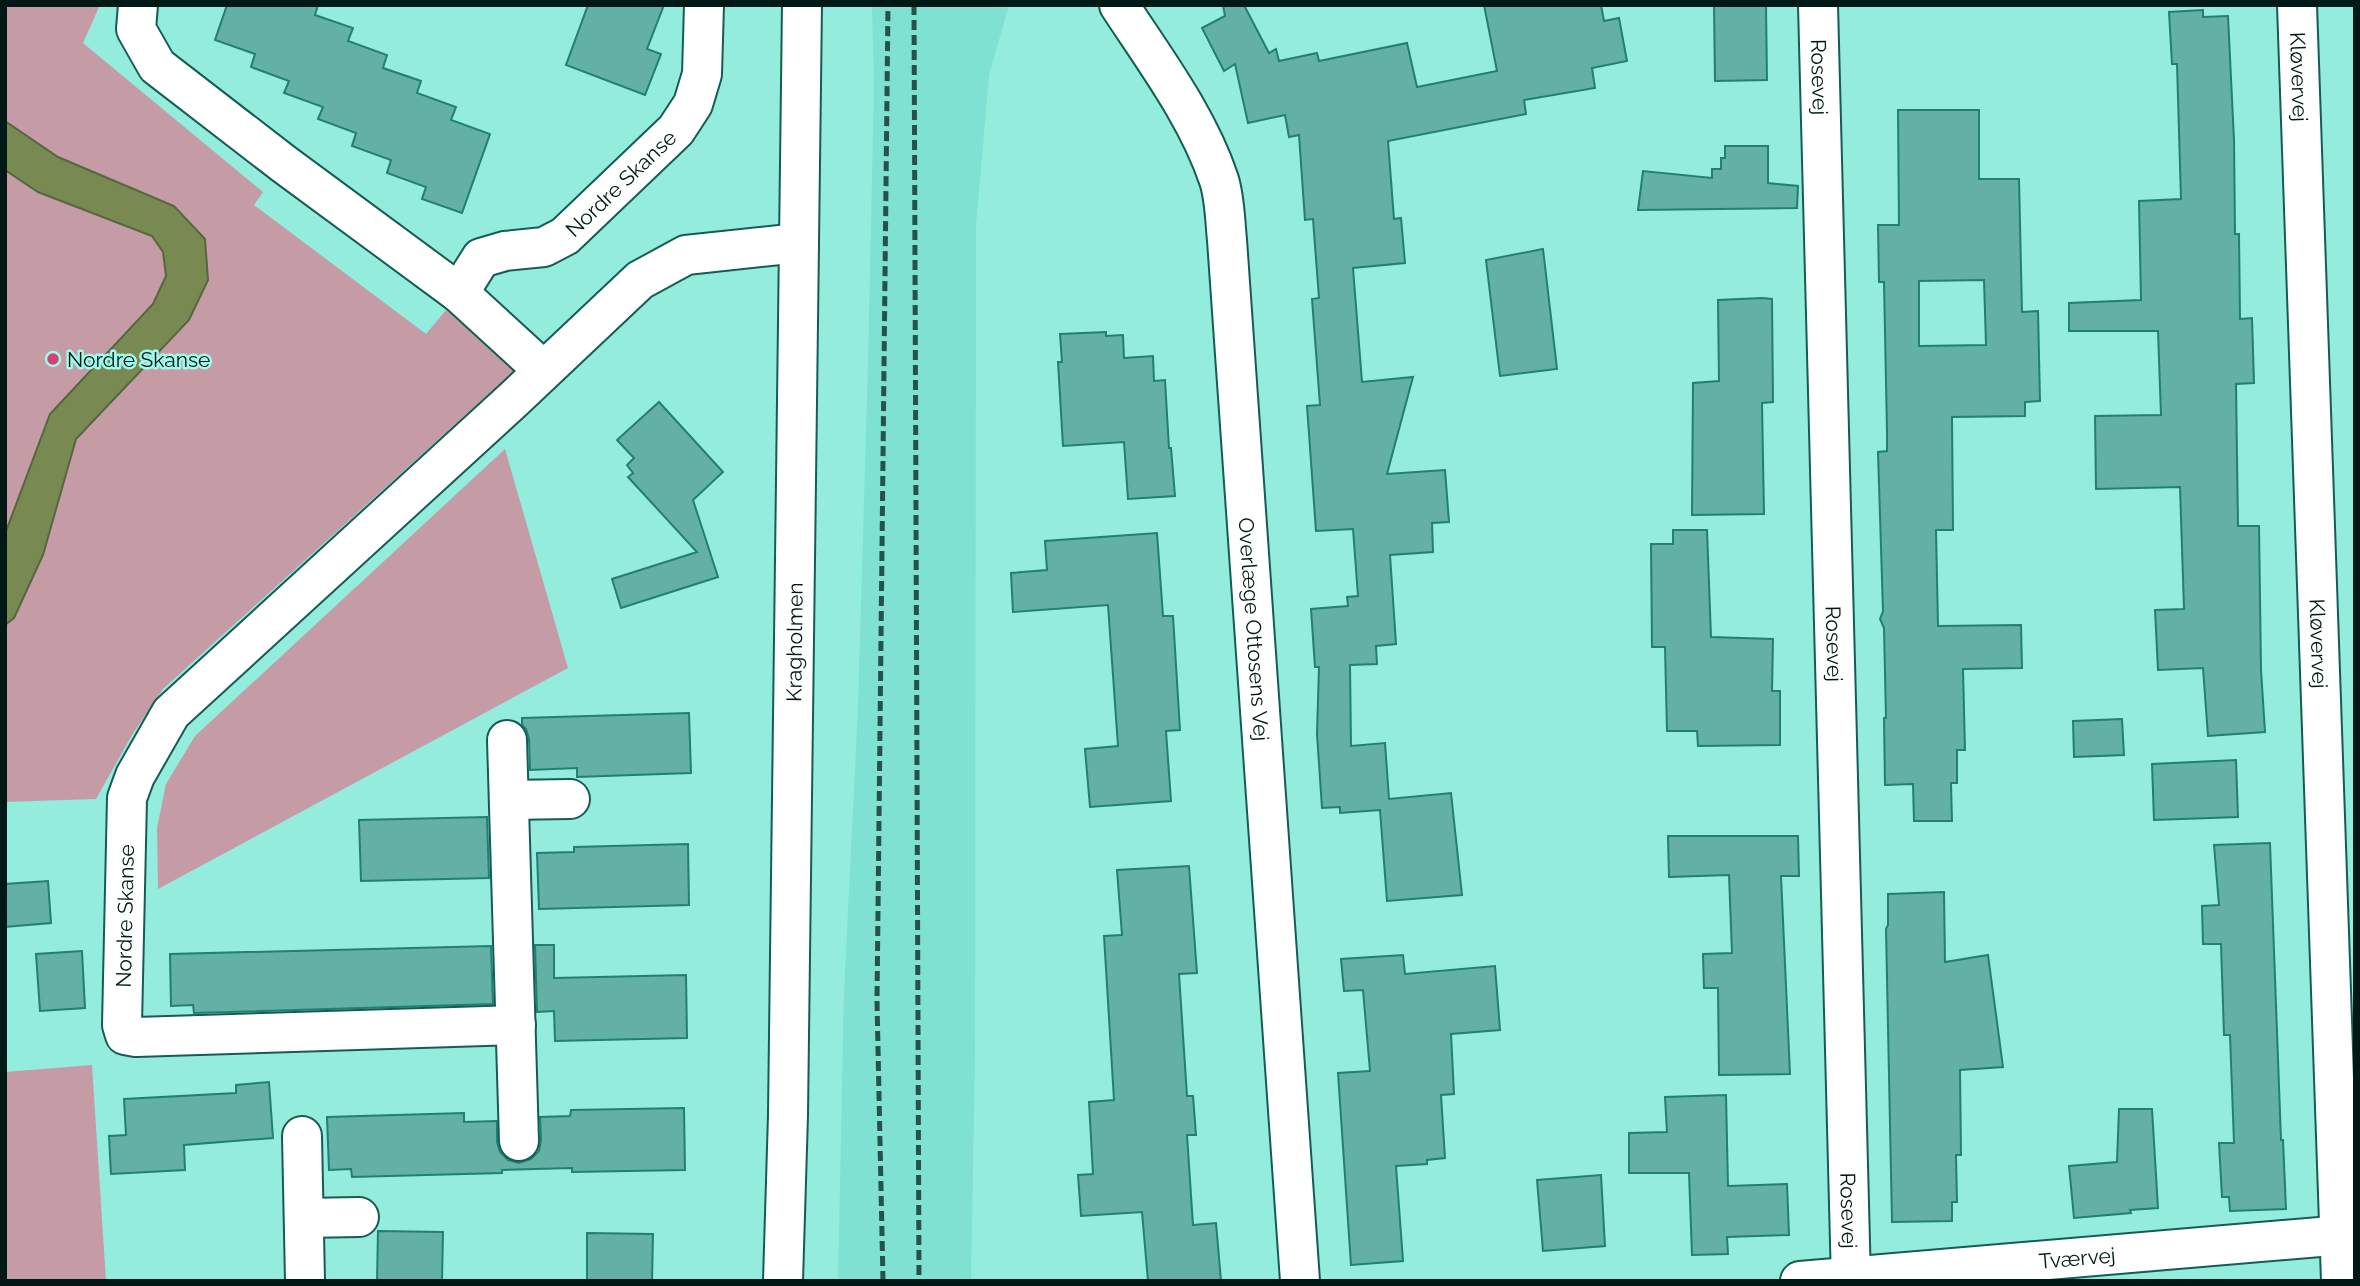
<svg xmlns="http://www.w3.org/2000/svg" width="2360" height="1286" viewBox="0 0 2360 1286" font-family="Raleway,sans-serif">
  <rect width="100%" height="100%" fill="#94ecdd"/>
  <path fill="#7ee1d1" d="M872 5H1009L989 75 976 226 975 1057 971 1281H838L844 993 858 708 868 362 874 86Z"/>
  <g fill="#c59ca6">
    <path d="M5 5H100L83 43 263 192 254 205 426 334 446 310 510 358 514 371 163 689 132 735 96 799 5 802Z"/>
    <path d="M505 449 568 668 158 889 157 828 166 784 195 736Z"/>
    <path d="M92 1065 106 1281H5V1072Z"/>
  </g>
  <path fill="#788951" stroke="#54673f" stroke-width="2" d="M5 121 58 157 174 206 205 239 208 280 189 320 76 439 43 555 14 618 5 625V534L50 414 153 304 166 276 163 252 152 236 38 192 5 170Z"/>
  <g fill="#62b1a4" stroke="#217f73" stroke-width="2" fill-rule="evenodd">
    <path d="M227 5H318L315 15 353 28 348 41 387 55 383 68 421 81 417 93 456 107 451 120 490 134 462 213 422 199 426 187 387 173 391 160 352 146 356 133 318 119 323 107 284 93 289 81 251 67 255 54 215 40Z"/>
    <path d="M588 5H664L647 49 661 54 645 95 566 65Z"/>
    <path d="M1223 5H1244L1269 53 1276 49 1279 61 1317 53 1319 61 1407 43 1417 87 1497 71 1484 5H1601L1604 21 1619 18 1627 61 1592 68 1595 88 1524 100 1526 114 1388 141 1394 219 1401 218 1405 263 1353 268 1362 382 1413 377 1387 474 1445 470 1449 522 1432 523 1433 552 1390 555 1396 644 1376 646 1377 664 1350 665 1351 746 1385 743 1389 799 1451 793 1462 895 1387 901 1380 810 1340 813V807L1322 808 1317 734 1319 667H1315L1311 609 1348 606 1347 597 1358 596 1353 529 1316 531 1307 406 1320 405 1312 299 1319 298 1313 219 1305 220 1299 135 1289 137 1285 115 1248 123 1235 64 1224 71 1202 28 1225 16Z"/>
    <path d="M1714 5H1766L1767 80 1715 81Z"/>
    <path d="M2203 10V17L2228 16 2234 140 2235 234H2239L2240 319 2252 318 2254 383 2236 384 2238 526H2259L2261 670 2265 732 2208 736 2203 668 2158 670 2155 610 2184 609 2180 487 2096 489 2095 416 2161 415 2158 331H2069V303L2141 300 2139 201 2181 199 2177 64H2172L2169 12Z"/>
    <path d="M1898 110H1979V179H2019L2022 312 2038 311 2040 401 2025 402V416L1952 417 1953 530H1936L1938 626 2021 625 2022 668 1963 669 1965 750H1957V783H1951L1952 821H1914L1913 784 1885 785 1884 718H1886L1884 628 1880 619 1883 611 1878 452 1887 451V432L1884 282H1879L1878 225H1899ZM1984 280 1986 345 1919 346V281Z"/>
    <path d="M1725 146H1768V183L1798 186 1797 208 1638 210 1643 171 1712 178V169H1721V158H1725Z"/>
    <path d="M1543 249 1557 369 1500 376 1486 260Z"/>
    <path d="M1762 298 1772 299 1773 402 1762 403 1764 514 1692 515 1693 383 1719 381 1718 300Z"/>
    <path d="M1106 332V336L1123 335 1124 358 1153 356 1154 381 1165 380 1169 448H1171L1175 496 1128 499 1124 442 1063 446 1058 362H1062L1060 334Z"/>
    <path d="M659 402 723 472 693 500 718 577 621 608 612 579 697 552 628 477 633 473 627 465 634 458 617 440Z"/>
    <path d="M1673 530H1707L1711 637 1773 639 1772 691H1780V745L1698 746 1697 731H1667L1665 647H1652L1651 544H1673Z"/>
    <path d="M1157 533 1163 616H1173L1180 730 1166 731 1171 801 1090 807 1085 749 1118 746 1108 605 1013 612 1011 573 1047 570 1045 541Z"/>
    <path d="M689 713 691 773 577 777V768L530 770 529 739 526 729 522 725V718Z"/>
    <path d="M2122 719 2124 755 2074 757 2073 721Z"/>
    <path d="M2236 760 2238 817 2154 820 2152 764Z"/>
    <path d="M487 817 489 878 361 881 359 820Z"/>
    <path d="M1668 836H1798L1799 876H1781L1790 1074 1719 1075 1718 988H1704L1703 954 1732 953 1729 875 1669 877Z"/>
    <path d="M2270 843 2281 1140H2283L2286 1209 2230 1211 2229 1197H2222L2219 1143H2234L2230 1035H2224L2221 944H2203L2202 906 2219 905 2214 845Z"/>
    <path d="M688 844 689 905 539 909 537 853 574 852V847Z"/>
    <path d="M1189 866 1197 973 1179 974 1187 1096H1193L1196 1135H1187L1193 1225 1216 1223 1221 1281H1148L1142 1212 1081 1216 1078 1175 1093 1174 1089 1102 1114 1100 1104 936 1122 935 1117 870Z"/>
    <path d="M48 881 51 923 5 927V884Z"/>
    <path d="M1944 892 1945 962 1988 955 2003 1067 1960 1070 1961 1155H1956L1957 1202H1952V1221L1892 1222 1886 929 1888 925V894Z"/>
    <path d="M535 945H554V978L686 975 687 1038 555 1041 554 1011 537 1012Z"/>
    <path d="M491 946 493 1004 194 1013 193 1005 171 1006 170 954Z"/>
    <path d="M82 951 85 1008 40 1011 36 954Z"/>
    <path d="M1403 955 1405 974 1495 966 1500 1030 1451 1034 1454 1094 1441 1095 1445 1158 1427 1160V1164L1396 1166 1403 1261 1351 1265 1338 1073 1370 1071 1363 990 1344 991 1341 959Z"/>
    <path d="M269 1082 273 1138 184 1145 185 1170 111 1174 109 1136 126 1135 124 1099 236 1093V1085Z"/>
    <path d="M1726 1095 1728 1186 1787 1184 1789 1235 1727 1237 1728 1254 1692 1255 1689 1173H1629V1133L1667 1132 1665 1097Z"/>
    <path d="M684 1108 685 1170 572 1172V1168L502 1170V1173L352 1177 351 1169 329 1170 327 1117 464 1113V1122L497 1121V1142L500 1152 508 1160 519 1163 531 1159 539 1151 541 1140 540 1117 570 1116 571 1110Z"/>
    <path d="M2119 1109H2152L2158 1208 2130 1210 2131 1213 2074 1218 2069 1166 2117 1162Z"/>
    <path d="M1601 1175 1605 1246 1543 1251 1537 1180Z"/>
    <path d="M378 1231 443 1232 442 1281H377Z"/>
    <path d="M587 1233 653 1234 652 1281H587Z"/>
  </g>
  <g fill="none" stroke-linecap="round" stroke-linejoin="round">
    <g stroke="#155d54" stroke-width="42">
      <g id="minor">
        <path d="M138 5 136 29 157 66 284 164 459 293 543 370"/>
        <path id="s1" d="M1119 5C1155 60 1198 117 1219 180 1225 199 1225 221 1227 240L1300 1281"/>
        <path id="s2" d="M1818 5 1851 1281"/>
        <path id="s3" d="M2297 5 2341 1281"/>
        <path id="s4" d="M459 293 481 258 505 251 544 247 565 236 676 130 693 104 702 74 704 5"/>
        <path d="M507 740 519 1141"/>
        <path d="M509 800 570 799"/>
        <path id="s5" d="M516 1025 136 1037 125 1035 122 1025 127 798 135 776 171 713 514 399 640 280 686 255 799 243"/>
        <path d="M302 1136 305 1281"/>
        <path d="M304 1218 359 1217"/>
        <path id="s6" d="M1800 1281 2355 1234"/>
      </g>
    </g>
    <g stroke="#155d54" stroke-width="42">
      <g id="tertiary">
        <path id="s7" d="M783 1281 788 1115 802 5"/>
      </g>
    </g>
    <use href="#minor" stroke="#fff" stroke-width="38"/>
    <use href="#tertiary" stroke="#fff" stroke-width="38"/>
    <g stroke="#27514b" stroke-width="5" stroke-dasharray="10 5" stroke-linecap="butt">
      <path d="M914 5 919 1281"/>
      <path d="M883 1281 877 1001 888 5"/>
    </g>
  </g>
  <circle fill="#cf4375" stroke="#a1f9ea" stroke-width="2.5" cx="53" cy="359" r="7"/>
  <g text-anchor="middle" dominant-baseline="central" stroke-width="5" stroke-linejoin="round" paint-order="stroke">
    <g font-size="21" fill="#001916" stroke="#a1f9ea">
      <text stroke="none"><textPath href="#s2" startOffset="72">Rosevej</textPath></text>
      <text stroke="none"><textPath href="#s3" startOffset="72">Kløvervej</textPath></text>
      <text stroke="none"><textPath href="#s4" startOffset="206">Nordre Skanse</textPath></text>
      <text stroke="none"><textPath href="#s1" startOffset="653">Overlæge Ottosens Vej</textPath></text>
      <text stroke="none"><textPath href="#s7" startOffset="639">Kragholmen</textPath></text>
      <text stroke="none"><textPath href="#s2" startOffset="639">Rosevej</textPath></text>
      <text stroke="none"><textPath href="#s3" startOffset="639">Kløvervej</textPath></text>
      <text stroke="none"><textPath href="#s5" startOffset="511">Nordre Skanse</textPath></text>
      <text stroke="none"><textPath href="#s2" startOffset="1206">Rosevej</textPath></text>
      <text stroke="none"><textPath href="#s6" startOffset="278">Tværvej</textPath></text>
    </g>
    <g font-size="21" fill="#001916" stroke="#a1f9ea" text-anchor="start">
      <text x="67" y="359">Nordre Skanse</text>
    </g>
  </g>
  <rect width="2360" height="1286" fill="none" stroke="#001916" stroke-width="14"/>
</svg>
